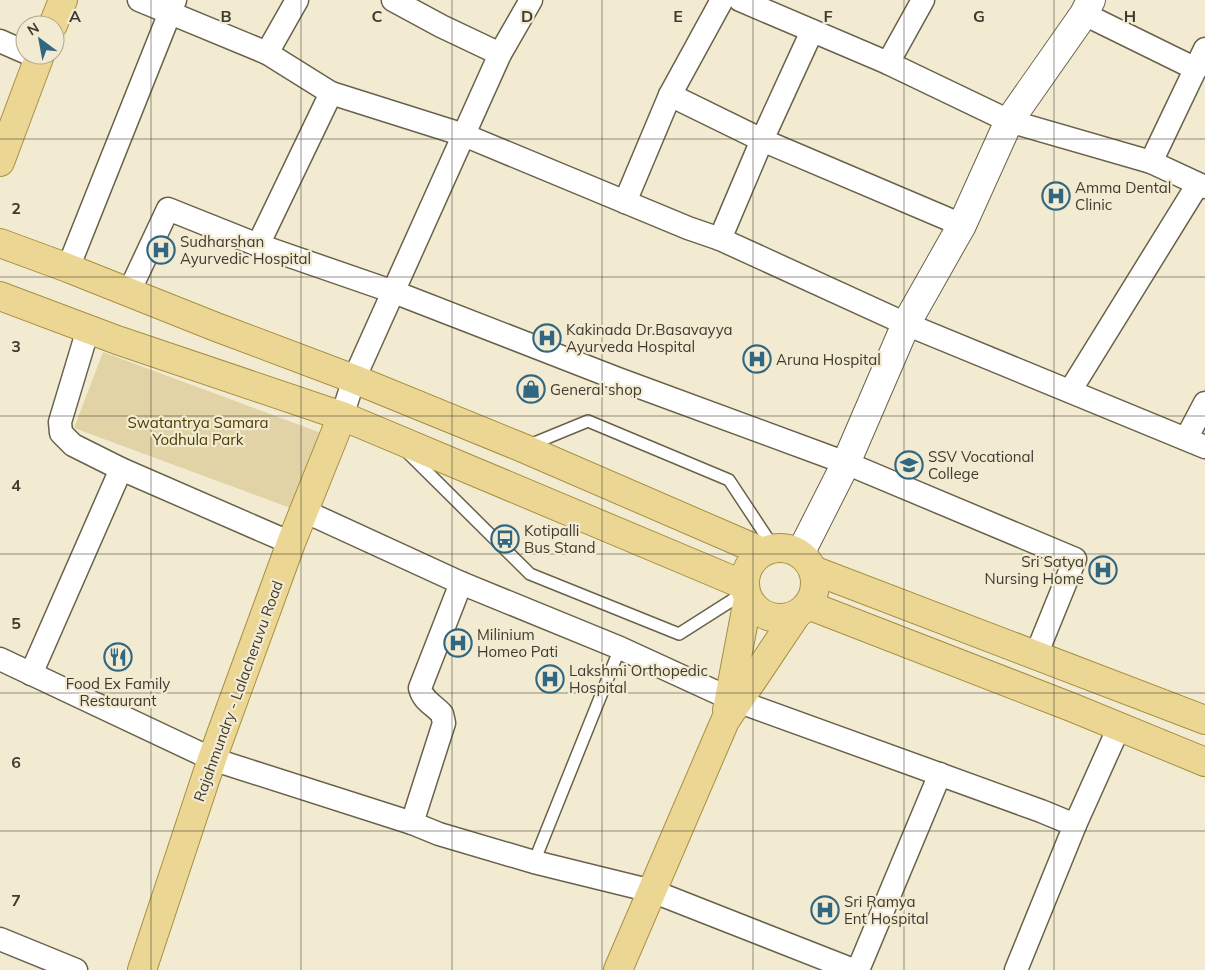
<svg xmlns="http://www.w3.org/2000/svg" width="1205" height="970" viewBox="0 0 1205 970" font-family="Mulish,sans-serif">
  <rect width="100%" height="100%" fill="#f3ebd1"/>
  <path fill="#e1d3a5" d="M103 352 321 433 293 509 74 428Z"/>
  <g fill="none" stroke-linecap="round" stroke-linejoin="round">
    <g stroke="#69624b" stroke-width="14">
      <g id="service">
        <path d="M527 446 588 421 729 480 774 548"/>
        <path d="M408 453 530 574 679 634 745 592"/>
        <path d="M534 862 620 648"/>
      </g>
    </g>
    <g stroke="#69624b" stroke-width="25">
      <g id="minor">
        <path d="M139 0 267 53 331 93 464 135 688 228 720 239 906 324 1205 447"/>
        <path d="M393 0 441 26 500 54"/>
        <path d="M740 0 888 63 1009 121 1151 162 1205 187"/>
        <path d="M1084 14 1196 69"/>
        <path d="M0 41 25 52"/>
        <path d="M267 53 297 0"/>
        <path d="M888 63 923 0"/>
        <path d="M670 95 762 140 962 225"/>
        <path d="M1151 162 1205 49"/>
        <path d="M625 202 670 95 722 0"/>
        <path d="M720 239 762 140 812 31"/>
        <path d="M258 245 394 292 618 379 846 463 1075 559 1036 655"/>
        <path d="M68 268 175 0"/>
        <path d="M129 292 168 209 258 245 331 93"/>
        <path d="M88 329 60 422 61 433 73 445 121 469 291 543"/>
        <path d="M1070 391 1198 184"/>
        <path d="M342 416 354 379 500 54 531 0"/>
        <path d="M1186 439 1205 403"/>
        <path d="M304 511 461 583 620 648 729 698 1041 811 1075 825 1016 970"/>
        <path d="M0 659 212 759 412 823 439 834 534 862 652 891 853 970"/>
        <path d="M31 674 121 469"/>
        <path d="M412 823 444 723 442 714C434 705 423 701 420 688L461 583"/>
        <path d="M1075 825 1119 727"/>
        <path d="M0 939 76 970"/>
        <path d="M858 970 940 774"/>
      </g>
    </g>
    <g stroke="#69624b" stroke-width="30">
      <path id="tertiary" d="M800 554 846 463 906 324 962 225 1009 121 1084 14 1091 0"/>
    </g>
    <g stroke="#a69042" stroke-width="30">
      <g id="primary">
        <path d="M53 25 63 0"/>
        <path d="M0 162 40 55"/>
        <path d="M0 243 68 268 216 327 354 379 523 448 763 552"/>
        <path d="M0 296 117 340 342 416 744 585"/>
        <circle cx="780" cy="583" r="35"/>
        <path d="M813 570 1205 720"/>
        <path d="M808 605 1071 707 1205 762"/>
        <path d="M727 710 748 599"/>
        <path d="M142 970 212 759 291 543 342 416"/>
        <path d="M618 970 725 721 797 614"/>
      </g>
    </g>
    <use href="#service" stroke="#fff" stroke-width="11"/>
    <use href="#minor" stroke="#fff" stroke-width="22"/>
    <use href="#tertiary" stroke="#fff" stroke-width="28"/>
    <use href="#primary" stroke="#ebd793" stroke-width="28"/>
  </g>
  <path fill="none" stroke="#3e3b31" stroke-width="1" stroke-opacity="0.55" d="M151 0V970M301 0V970M452 0V970M602 0V970M753 0V970M904 0V970M1054 0V970M0 139H1205M0 277H1205M0 416H1205M0 554H1205M0 693H1205M0 831H1205"/>
  <defs>
    <g id="hospital-ring" transform="scale(1.4375)"><circle r="9.5" fill="#f3ebd1" stroke="#306782" stroke-width="1.5"/><path d="M-5-5h3v3.5h4V-5h3V5h-3V1.5h-4V5h-3Z" fill="#306782"/></g>
    <g id="shop-ring" transform="scale(1.4375)"><circle r="9.5" fill="#f3ebd1" stroke="#306782" stroke-width="1.5"/><path d="M-5-2.5h2.3a2.7 3.5 0 0 1 5.4 0H5L5.5 6h-11ZM-1.5-2.5h3a1.5 2.3 0 0 0-3 0Z" fill="#306782"/></g>
    <g id="university-ring" transform="scale(1.4375)"><circle r="9.5" fill="#f3ebd1" stroke="#306782" stroke-width="1.5"/><path d="M0-5L7-2L0 1L-7-2ZM-4 1L0 2.5L4 1V4Q0 6-4 4Z" fill="#306782"/></g>
    <g id="bus-ring" transform="scale(1.4375)"><circle r="9.5" fill="#f3ebd1" stroke="#306782" stroke-width="1.5"/><path d="M-5-6H5V4H4V6H2V4H-2V6H-4V4H-5ZM-3.5-4V0h7V-4ZM-3.5 1.2v1.5H-2V1.2ZM2 1.2v1.5H3.5V1.2Z" fill="#306782"/></g>
    <g id="restaurant-ring" transform="scale(1.4375)"><circle r="9.5" fill="#f3ebd1" stroke="#306782" stroke-width="1.5"/><path d="M-5-6h1v4h1v-4h1v4h1v-4h1v5L-1.5 .5V6h-2V.5L-5-1ZM5-6V6H3V1.5H1.5Q1.5-4 5-6Z" fill="#306782"/></g>
  </defs>
  <g fill-rule="evenodd">
    <use href="#hospital-ring" x="1056" y="196"/>
    <use href="#hospital-ring" x="161" y="250"/>
    <use href="#hospital-ring" x="547" y="338"/>
    <use href="#hospital-ring" x="757" y="359"/>
    <use href="#shop-ring" x="531" y="389"/>
    <use href="#university-ring" x="909" y="465"/>
    <use href="#bus-ring" x="505" y="539"/>
    <use href="#hospital-ring" x="1103" y="570"/>
    <use href="#hospital-ring" x="458" y="643"/>
    <use href="#restaurant-ring" x="118" y="657"/>
    <use href="#hospital-ring" x="550" y="679"/>
    <use href="#hospital-ring" x="825" y="910"/>
  </g>
  <g text-anchor="middle" dominant-baseline="central" stroke-width="4.5" stroke-linejoin="round" paint-order="stroke">
    <g font-size="15" fill="#3e3b31" stroke="#f3ebd1" text-anchor="start">
      <text x="1075" y="187">Amma Dental<tspan x="1075" dy="17">Clinic</tspan></text>
      <text x="180" y="241">Sudharshan<tspan x="180" dy="17">Ayurvedic Hospital</tspan></text>
      <text x="566" y="329">Kakinada Dr.Basavayya<tspan x="566" dy="17">Ayurveda Hospital</tspan></text>
      <text x="776" y="359">Aruna Hospital</text>
      <text x="550" y="389">General shop</text>
      <text x="928" y="456">SSV Vocational<tspan x="928" dy="17">College</tspan></text>
      <text x="524" y="530">Kotipalli<tspan x="524" dy="17">Bus Stand</tspan></text>
      <text x="1084" y="561" text-anchor="end">Sri Satya<tspan x="1084" dy="17">Nursing Home</tspan></text>
      <text x="477" y="634">Milinium<tspan x="477" dy="17">Homeo Pati</tspan></text>
      <text x="569" y="670">Lakshmi Orthopedic<tspan x="569" dy="17">Hospital</tspan></text>
      <text x="118" y="683" text-anchor="middle">Food Ex Family<tspan x="118" dy="17">Restaurant</tspan></text>
      <text x="844" y="901">Sri Ramya<tspan x="844" dy="17">Ent Hospital</tspan></text>
    </g>
    <g font-size="15" fill="#4d3e03" stroke="#f3ebd1">
      <text x="198" y="422">Swatantrya Samara<tspan x="198" dy="17">Yodhula Park</tspan></text>
    </g>
    <g font-size="15" fill="#3e3b31" stroke="#f3ebd1">
      <text transform="translate(238 691) rotate(-70)">Rajahmundry - Lalacheruvu Road</text>
    </g>
  </g>
  <g font-size="16" text-anchor="middle" font-weight="bold" fill="#3e3b31" stroke="#f3ebd1" stroke-width="4.5" stroke-linejoin="round" paint-order="stroke">
    <text x="75" y="22">A</text>
    <text x="226" y="22">B</text>
    <text x="377" y="22">C</text>
    <text x="527" y="22">D</text>
    <text x="678" y="22">E</text>
    <text x="828" y="22">F</text>
    <text x="979" y="22">G</text>
    <text x="1130" y="22">H</text>
    <text x="16" y="214">2</text>
    <text x="16" y="352">3</text>
    <text x="16" y="491">4</text>
    <text x="16" y="629">5</text>
    <text x="16" y="768">6</text>
    <text x="16" y="906">7</text>
  </g>
  <g transform="translate(40 40) rotate(328)"><circle r="24" fill="#f3ebd1" stroke="#aba591"/>
  <path d="M0-4L9 19L0 12L-9 19Z" fill="#306782"/>
  <text y="-8" font-size="14" font-weight="bold" text-anchor="middle" fill="#3e3b31">N</text>
  </g>
</svg>
